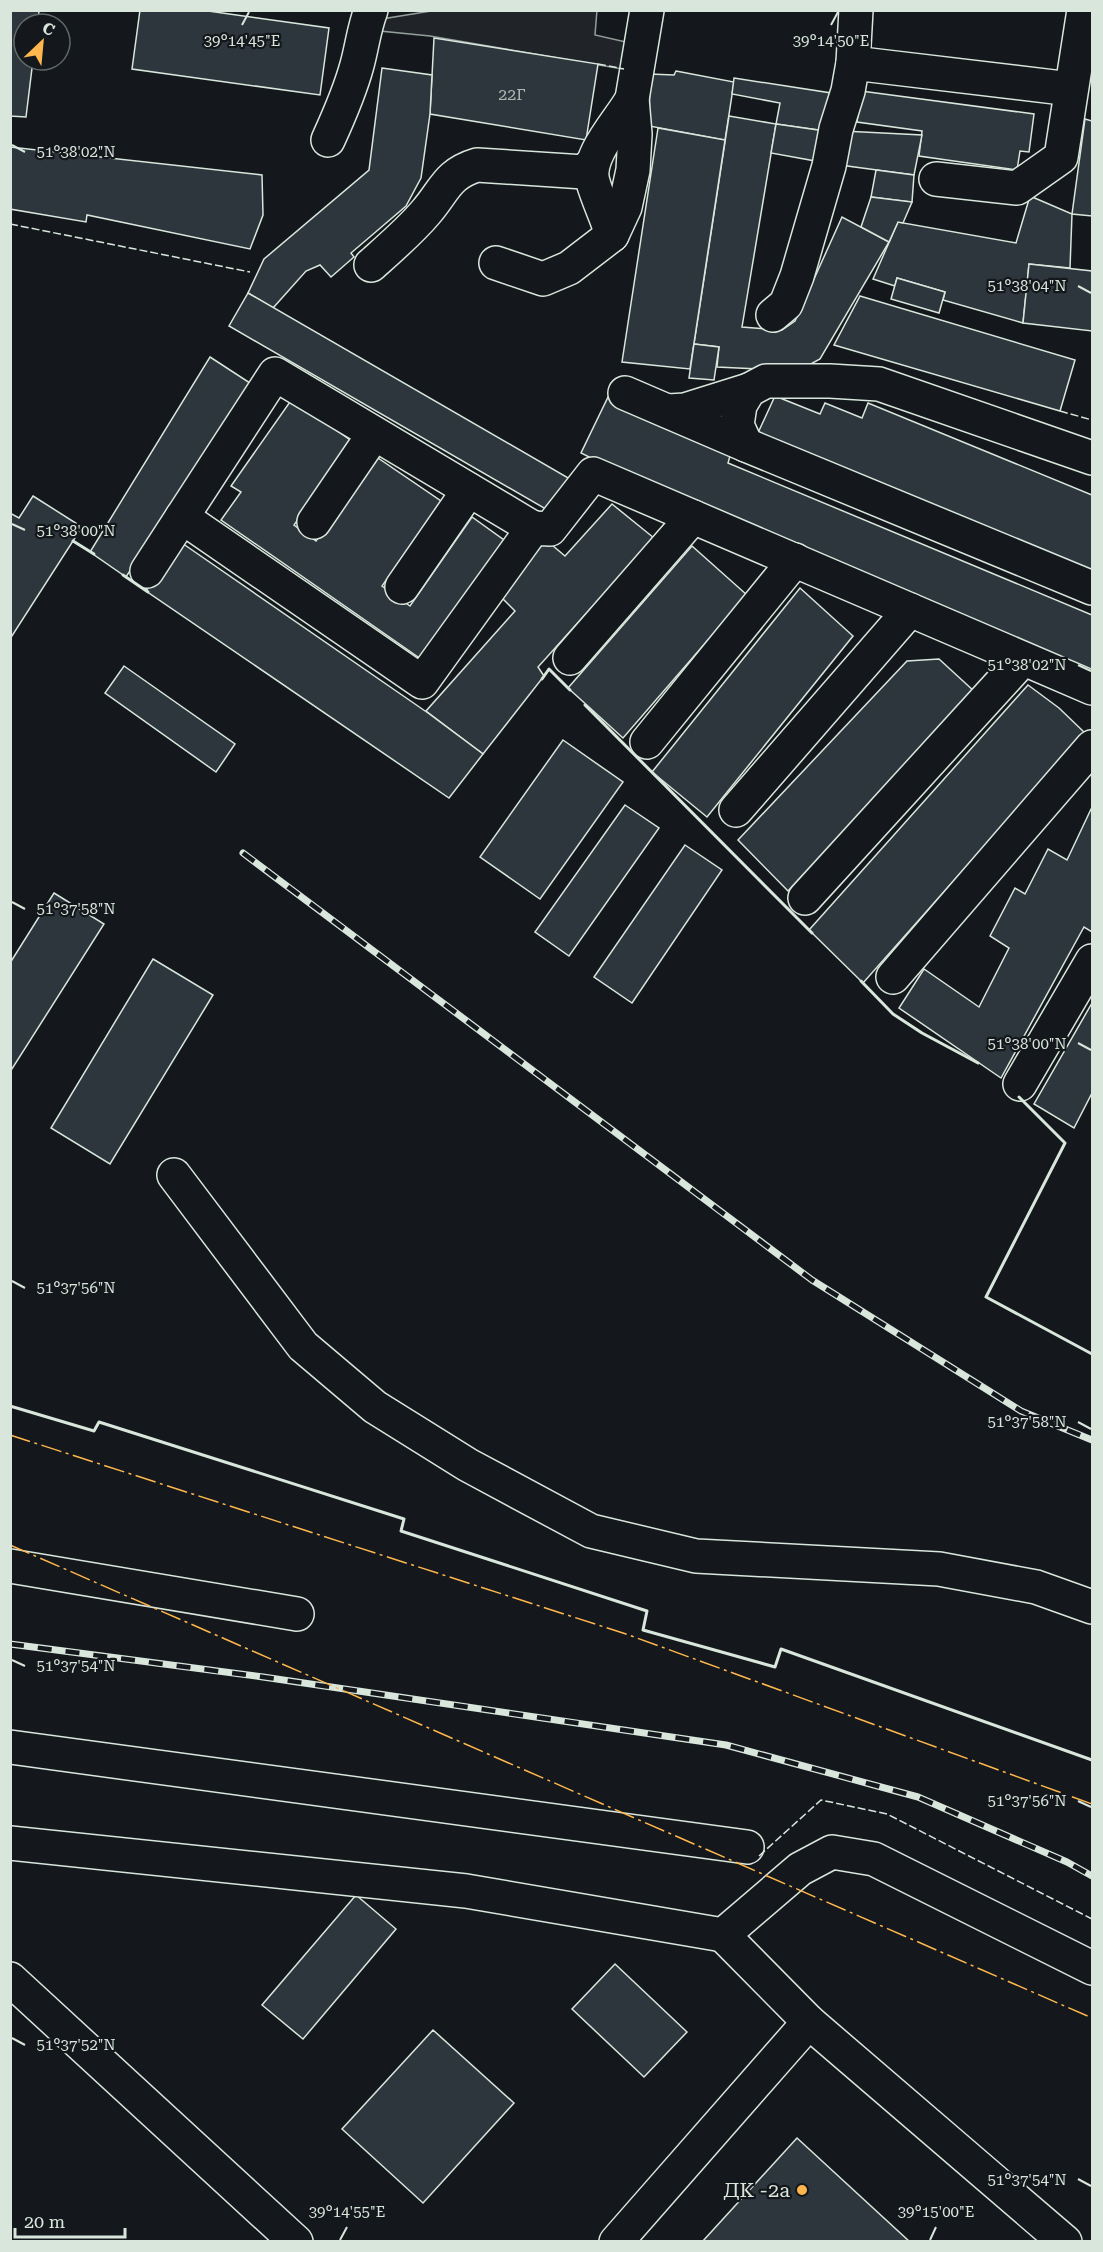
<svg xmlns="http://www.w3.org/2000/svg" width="1103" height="2252" viewBox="0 0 1103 2252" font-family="'Roboto Serif',serif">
  <rect width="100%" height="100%" fill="#14181c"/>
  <path fill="#202428" stroke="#939e99" stroke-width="1.5" d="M597 10 595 35 626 42 622 69 430 36 380 31 382 19 431 11Z"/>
  <g fill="#2c363c" stroke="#d8e6dc" stroke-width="1.5">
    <path d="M10 10H39L38 24H24V60H33L26 117 10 116Z"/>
    <path d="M140 10H201L329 28 320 95 132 69Z"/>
    <path d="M434 38 598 64 586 140 430 114Z"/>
    <path d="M382 68 432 75 430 114 421 178 406 206 351 253 354 257 331 277 320 265 306 271 273 308 248 293 264 259 369 170Z"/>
    <path d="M676 71 734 82 725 140 649 126 650 74 674 75Z"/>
    <path d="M734 78 831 93 825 131 776 124 780 103 732 94Z"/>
    <path d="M861 91 1034 114 1029 152 1020 151 1017 170 919 156 922 131 857 122Z"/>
    <path d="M729 116 776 124 742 327 782 330 795 321 842 217 889 242 820 359 798 371 717 367 719 347 694 344Z"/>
    <path d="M1085 119 1092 121V216L1072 214Z"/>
    <path d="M776 124 825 131 821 162 771 153Z"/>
    <path d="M658 128 725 140 690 369 622 362Z"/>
    <path d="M843 131 922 135 914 175 840 165Z"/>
    <path d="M10 147 262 175 263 215 250 249 87 215 86 222 10 209Z"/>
    <path d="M876 170 914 175 912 202 871 197Z"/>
    <path d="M1030 196 1072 214 1070 268 1029 264 1023 323 943 300 945 292 897 278 895 286 873 279 898 222 1016 243Z"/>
    <path d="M871 197 912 202 903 223 898 222 889 242 861 227Z"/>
    <path d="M1029 264 1092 271V331L1023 323Z"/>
    <path d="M897 278 945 292 939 313 891 299Z"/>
    <path d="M248 293 570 479 551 512 229 326Z"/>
    <path d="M860 296 1075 360 1060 411 834 345Z"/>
    <path d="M694 344 719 347 714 380 689 378Z"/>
    <path d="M210 357 250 383 126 577 90 552Z"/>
    <path d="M609 395 652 415 650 422 730 456 728 463 1092 615V674L625 475 581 453Z"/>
    <path d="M775 396 820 414 825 403 862 418 868 403 1092 495V574L757 435Z"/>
    <path d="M292 399 353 442 294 525 316 541 375 456 441 501 382 586 410 606 472 517 504 540 421 659 221 520 241 492 231 486Z"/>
    <path d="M33 496 82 527 10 639V513L19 518Z"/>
    <path d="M612 504 654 538 538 667 544 676 483 754 426 711 515 611 500 596 546 540 565 556Z"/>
    <path d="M179 541 428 713 483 754 449 798 146 591Z"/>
    <path d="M692 546 747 595 623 738 568 688Z"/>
    <path d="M800 588 853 636 707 817 652 772Z"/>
    <path d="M939 659 975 692 788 891 738 840 907 661Z"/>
    <path d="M124 666 235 744 216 772 105 693Z"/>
    <path d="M1028 685 1059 708 1085 733 863 983 809 930Z"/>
    <path d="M563 740 623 782 540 899 480 857Z"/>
    <path d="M625 805 659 828 569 956 535 932Z"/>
    <path d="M1092 807V932L1084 927 1001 1078 899 1008 924 969 979 1007 1009 948 990 936 1015 888 1025 894 1048 849 1067 860Z"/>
    <path d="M685 845 722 870 632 1003 594 977Z"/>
    <path d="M54 893 104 924 10 1072V963Z"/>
    <path d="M153 959 213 995 110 1164 51 1128Z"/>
    <path d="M1092 1003V1093L1074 1128 1034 1104Z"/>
    <path d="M356 1895 396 1929 303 2039 262 2005Z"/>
    <path d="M615 1964 687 2032 644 2077 572 2009Z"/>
    <path d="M433 2030 514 2103 423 2203 342 2129Z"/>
    <path d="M797 2138 910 2242H702Z"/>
  </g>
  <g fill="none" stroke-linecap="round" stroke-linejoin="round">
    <g stroke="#d8e6dc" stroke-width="36">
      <g id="minor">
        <path d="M853 63 1071 89"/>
        <path d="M328 140C339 116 350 91 357 65 362 47 364 28 371 10"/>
        <path d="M936 179 1017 188 1061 157 1084 10"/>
        <path d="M612 235C607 217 598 200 593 182 585 156 620 121 632 99"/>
        <path d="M496 263 543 279 569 268 612 235 625 207 633 170 635 134 632 99 647 10"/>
        <path d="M371 265C390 248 410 231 426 212 445 190 447 174 477 165L584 172 592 164"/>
        <path d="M773 315 786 304 797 276 829 166 836 129 848 91 853 63 856 10"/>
        <path d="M625 393 746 445"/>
        <path d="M669 411 685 410 749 390"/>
        <path d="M1092 458 879 384 830 381H766L749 390 740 405 737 425 746 445 1092 588"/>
        <path d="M182 517 275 374 533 528"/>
        <path d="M314 522 374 434"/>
        <path d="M147 571 182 517 422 682 533 528 550 529 593 474 1092 688"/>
        <path d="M402 587 469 490"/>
        <path d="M570 658 693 517"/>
        <path d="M647 742 795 560"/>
        <path d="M736 810 910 610"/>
        <path d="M805 898 1023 659"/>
        <path d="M893 977 1092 747"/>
        <path d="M1020 1084 1092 961"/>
        <path d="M174 1175 303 1346 375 1407 468 1465 591 1531 696 1556 939 1569 1036 1587 1092 1607"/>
        <path d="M10 1566 297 1614"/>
        <path d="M10 1747 747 1847"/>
        <path d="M10 1843 466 1891 723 1935 800 1869 832 1852 874 1859 1092 1968"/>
        <path d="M723 1935 809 2022 1065 2242"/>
        <path d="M10 1979 296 2242"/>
        <path d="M616 2242 809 2022"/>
      </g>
    </g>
    <use href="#minor" stroke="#14181c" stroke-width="33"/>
    <g stroke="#d8e6dc" stroke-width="7">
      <g id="rail">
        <path d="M243 853 812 1280 1021 1411 1092 1440"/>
        <path d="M10 1644 263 1677 726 1745 918 1797 1067 1862 1092 1876"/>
      </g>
    </g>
    <use href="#rail" stroke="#14181c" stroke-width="4.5" stroke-dasharray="14" stroke-linecap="butt"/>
    <g stroke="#d8e6dc" stroke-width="1.5" stroke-dasharray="8 3" stroke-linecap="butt">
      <path d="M598 64 624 69"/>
      <path d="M10 224 250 272"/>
      <path d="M1060 411 1092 420"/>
      <path d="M759 1856 821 1800 887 1814 1092 1919"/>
    </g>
    <g stroke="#d8e6dc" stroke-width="3">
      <path d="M73 541 94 554"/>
      <path d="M123 575 148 592"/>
      <path d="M542 679 549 669 570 690"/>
      <path d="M585 705 812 933"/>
      <path d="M861 981 893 1014 922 1033 978 1063"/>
      <path d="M1019 1097 1065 1143 986 1297 1092 1354"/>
      <path d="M10 1406 94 1431 99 1422 404 1519 401 1531 647 1611 643 1630 775 1667 781 1649 1092 1760"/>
    </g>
    <g stroke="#ffb74d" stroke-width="1.5" stroke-dasharray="21 4.5 3 4.5" stroke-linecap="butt">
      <path d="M10 1435 626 1634 1092 1804"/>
      <path d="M10 1545 1092 2018"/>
    </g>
  </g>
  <path fill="none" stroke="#d8e6dc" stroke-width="2" d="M242 25 249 12M831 25 838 12M12 145 25 152M1078 286 1091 293M12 524 25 530M1078 665 1091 671M12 902 25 909M1078 1043 1091 1050M12 1281 25 1288M1078 1422 1091 1429M12 1660 25 1666M1078 1801 1091 1807M12 2038 25 2045M1078 2179 1091 2186M340 2240 347 2227M930 2240 936 2227"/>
  <circle fill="#ffb74d" stroke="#14181c" stroke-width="2" cx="802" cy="2190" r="6"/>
  <g text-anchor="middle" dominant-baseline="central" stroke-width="4.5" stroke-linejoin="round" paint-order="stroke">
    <g font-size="16" fill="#adbab4">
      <text x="512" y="94">22Г</text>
    </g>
    <g font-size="20" fill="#d8e6dc" stroke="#14181c" text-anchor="end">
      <text x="790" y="2190">ДК -2а</text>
    </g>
  </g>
  <g font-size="15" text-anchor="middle" fill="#d8e6dc" stroke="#14181c" stroke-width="4.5" stroke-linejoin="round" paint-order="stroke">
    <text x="242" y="46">39°14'45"E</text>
    <text x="831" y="46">39°14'50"E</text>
    <text x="76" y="157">51°38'02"N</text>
    <text x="1027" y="291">51°38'04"N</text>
    <text x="76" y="536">51°38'00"N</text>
    <text x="1027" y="670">51°38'02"N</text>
    <text x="76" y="914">51°37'58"N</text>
    <text x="1027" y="1049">51°38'00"N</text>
    <text x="76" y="1293">51°37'56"N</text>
    <text x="1027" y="1427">51°37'58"N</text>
    <text x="76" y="1671">51°37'54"N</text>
    <text x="1027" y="1806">51°37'56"N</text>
    <text x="76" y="2050">51°37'52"N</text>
    <text x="1027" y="2185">51°37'54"N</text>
    <text x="347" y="2217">39°14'55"E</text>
    <text x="936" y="2217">39°15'00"E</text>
  </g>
  <rect width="1103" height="2252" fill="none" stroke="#d8e6dc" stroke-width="24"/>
  <g transform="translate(42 42) rotate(26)"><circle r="28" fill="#14181c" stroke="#626a69" stroke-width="1.5"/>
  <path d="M0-4.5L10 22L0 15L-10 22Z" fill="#ffb74d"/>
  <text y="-9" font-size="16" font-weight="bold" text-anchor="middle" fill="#d8e6dc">С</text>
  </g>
  <path d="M15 2228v9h110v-9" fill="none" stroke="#d8e6dc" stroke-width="3"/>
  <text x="24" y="2228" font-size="18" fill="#d8e6dc" stroke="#14181c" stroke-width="4.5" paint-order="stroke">20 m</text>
</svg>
